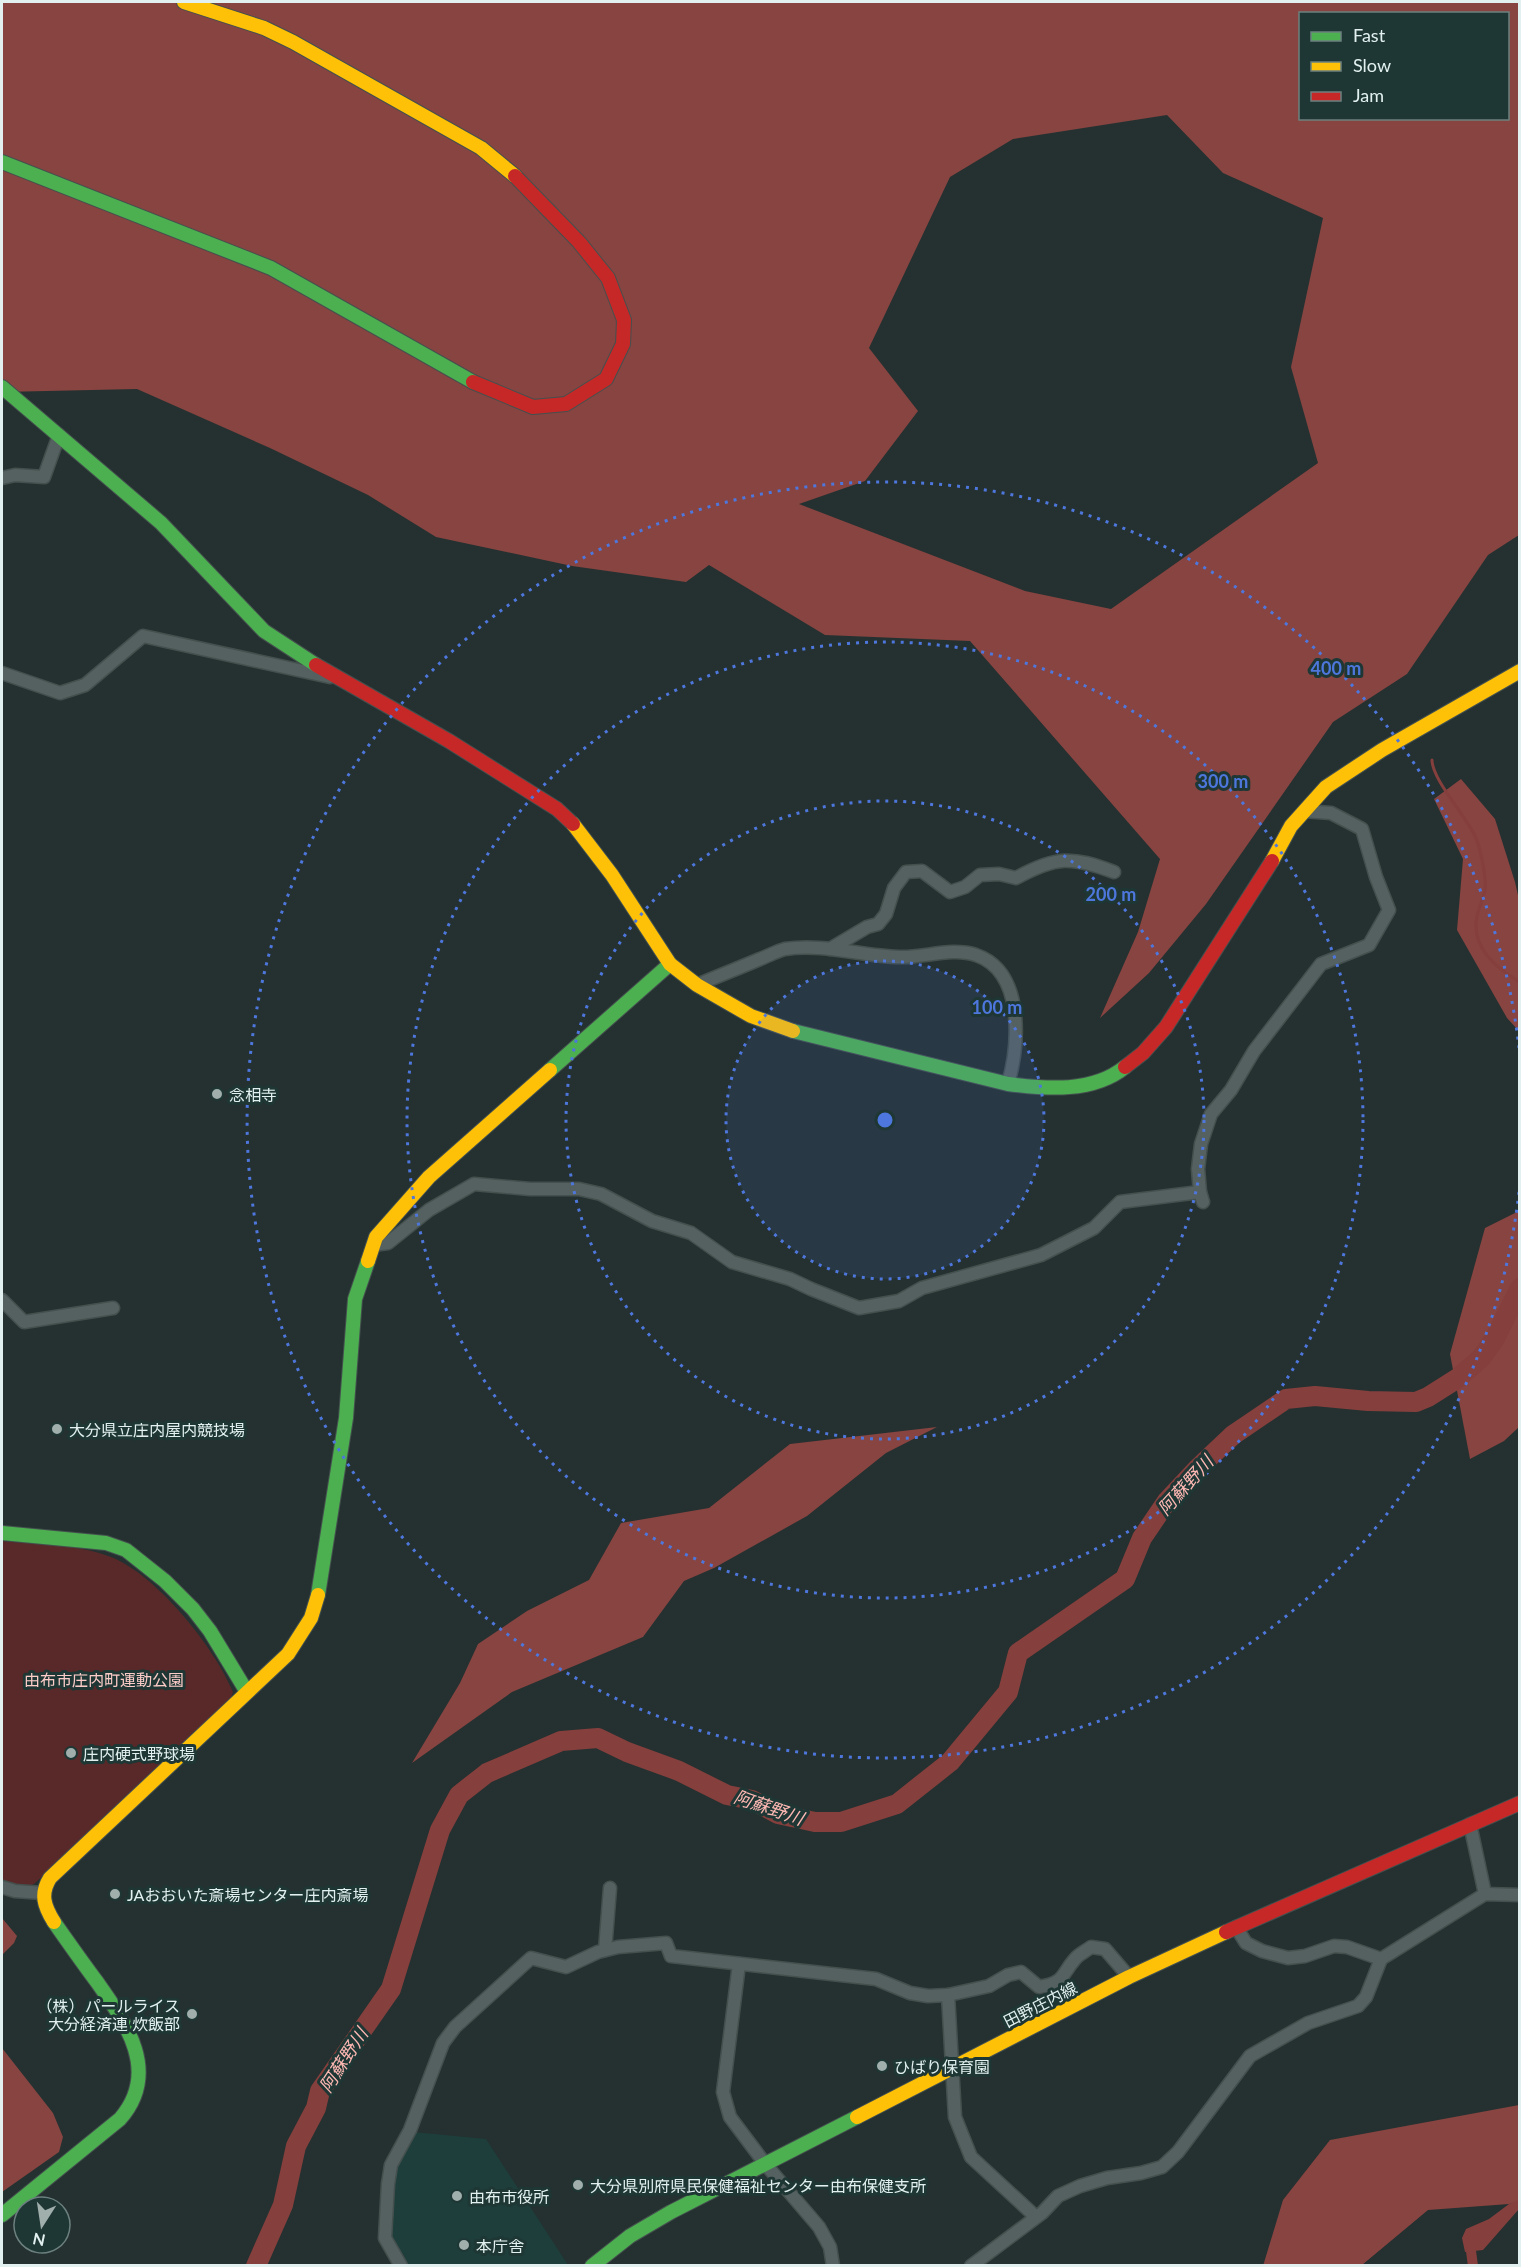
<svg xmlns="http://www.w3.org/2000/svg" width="1521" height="2267" viewBox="0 0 1521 2267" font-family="Lato,'Noto Sans JP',sans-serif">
  <rect width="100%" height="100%" fill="#243130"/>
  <path fill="#1e3e3c" d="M413 2132 486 2139 568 2265H406L404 2256 385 2233 395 2159Z"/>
  <path fill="#582928" d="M2 1541C37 1545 78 1544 111 1557 157 1575 215 1648 233 1692L230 1701 34 1884C24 1889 12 1887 2 1882Z"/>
  <g fill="#874441" fill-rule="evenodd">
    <path d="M2 2H1519V535L1488 555 1407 674 1333 722 1206 904 1149 973 1100 1018 1138 932 1160 859 970 641 825 635 709 565 686 582 572 566 436 537 368 495 270 448 137 389 2 392ZM1300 14H1508V118H1300ZM1167 115 1223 173 1323 218 1291 367 1318 463 1111 609 1025 591 799 504 865 481 918 411 869 348 950 177 1013 139Z"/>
    <path d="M1461 779 1495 819 1515 882 1520 904 1519 1031 1507 1018 1457 930 1463 859 1434 799Z"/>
    <path d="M1519 1211V1427L1504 1441 1470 1459 1450 1354 1485 1228Z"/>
    <path d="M937 1427 886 1453 807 1516 714 1568 684 1581 643 1637 512 1692 412 1763 460 1683 478 1644 527 1611 589 1580 621 1523 709 1508 790 1444Z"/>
    <path d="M2 1918 17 1936 14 1943 2 1955Z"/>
    <path d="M2 2048 53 2113 63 2137 59 2152 2 2192Z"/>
    <path d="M1519 2105V2202L1509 2204 1428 2210 1362 2265 1263 2266 1283 2200 1330 2140Z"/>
  </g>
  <path fill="#853f3d" d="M1519 2200V2209L1483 2250 1465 2252 1462 2238 1466 2229 1489 2219 1509 2204Z"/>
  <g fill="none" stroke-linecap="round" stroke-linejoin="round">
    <path stroke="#853f3d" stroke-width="3" d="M1432 760C1432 779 1465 815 1475 836 1480 846 1487 879 1485 890 1483 901 1475 914 1476 926 1476 952 1499 970 1520 982"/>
    <path stroke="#853f3d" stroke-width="10" d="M1471 2251 1473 2266"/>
    <path stroke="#853f3d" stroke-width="20" d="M256 2266 283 2205 296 2146 316 2108 320 2091 391 1989 440 1830 459 1795 487 1773 561 1741 598 1738 627 1752 679 1771 727 1795 752 1800 778 1814 815 1822H841L897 1804 950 1762 1008 1692 1018 1653 1125 1579 1142 1538 1167 1501 1197 1469 1233 1435 1286 1399 1315 1396 1368 1401 1416 1402 1428 1397 1458 1378 1481 1358 1494 1340 1520 1288"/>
    <g stroke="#44504e" stroke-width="15">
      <g id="street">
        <path d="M2 478 15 475 44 477 59 435"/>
        <path d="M2 673 60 693 85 685 143 636 330 677"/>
        <path d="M830 949 867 927 878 924 886 914 894 888 906 872 922 871 950 892 965 887 980 875 999 874 1016 878C1056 856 1072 856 1114 872"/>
        <path d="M697 985C718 976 739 968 760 959 768 956 777 951 785 949 823 943 861 956 899 957 924 958 951 947 976 955 1025 972 1019 1045 1008 1084"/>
        <path d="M1203 1202 1200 1192 1198 1169 1201 1144 1211 1114 1231 1090 1254 1051 1321 964 1369 945 1389 910 1376 877 1362 829 1331 813 1304 811"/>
        <path d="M373 1245 388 1243 429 1210 474 1184 530 1189H579L601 1194 652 1221 691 1233 732 1262 790 1279 811 1289 859 1308 899 1301 922 1288 1041 1255 1094 1228 1120 1202 1200 1192"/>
        <path d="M2 1300 24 1322 113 1308"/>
        <path d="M1470 1824 1485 1894"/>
        <path d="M2 1887 15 1891 43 1893"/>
        <path d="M1236 1927 1246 1943 1262 1951 1288 1958 1305 1956 1334 1946 1347 1947 1381 1959"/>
        <path d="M605 1950 610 1888"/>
        <path d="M739 1964 723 2092 730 2117 766 2165 819 2227 830 2247 833 2266"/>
        <path d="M948 1995 955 2117 971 2157 1036 2217"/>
        <path d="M401 2266 385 2238 388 2184 391 2165 410 2130 443 2043 455 2027 531 1958 566 1967 598 1952 618 1947 666 1943 671 1956 876 1979 910 1993 928 1996 948 1995 989 1986 1008 1975 1021 1972 1039 1987C1065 1983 1061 1975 1075 1959 1079 1954 1086 1951 1091 1947L1105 1949 1129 1977"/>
        <path d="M971 2266 1042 2213 1058 2196 1080 2186 1107 2178 1141 2173 1162 2167 1178 2152 1250 2056 1308 2023 1358 2006 1366 1997 1381 1959 1485 1894 1520 1895"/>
      </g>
    </g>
    <g stroke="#44504e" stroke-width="16">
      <g id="fast">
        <path d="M2 162 271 268 473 382"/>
        <path d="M2 387 161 523 264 631 316 665"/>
        <path d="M793 1031 1008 1084C1047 1089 1093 1093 1125 1067"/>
        <path d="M550 1070 670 964"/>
        <path d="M2 1533 106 1543 126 1550 165 1581 193 1609 210 1631 247 1692"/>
        <path d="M318 1595 346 1418 355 1299 368 1261"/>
        <path d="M2 2215 120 2119C161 2072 126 2023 97 1982 82 1962 68 1942 54 1922"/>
        <path d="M592 2266 630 2236 671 2212 857 2117"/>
      </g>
    </g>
    <g stroke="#44504e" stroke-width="16">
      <g id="slow">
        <path d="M184 2 264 28 293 42 481 148 515 176"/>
        <path d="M573 824 612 875 670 964 697 985 751 1016 793 1031"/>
        <path d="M1272 861 1291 826 1326 787 1382 750 1520 671"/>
        <path d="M368 1261 376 1237 429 1177 550 1070"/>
        <path d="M54 1922C44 1906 40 1894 50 1878L288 1654 311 1618 318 1595"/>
        <path d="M857 2117 1129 1977 1226 1932"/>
      </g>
    </g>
    <g stroke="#44504e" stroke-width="16">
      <g id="jam">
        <path d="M473 382 533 407 566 404 606 379 623 344 624 320 608 278 579 242 515 176"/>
        <path d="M316 665 449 741 557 809 573 824"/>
        <path d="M1125 1067 1143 1053 1166 1027 1272 861"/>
        <path d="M1226 1932 1520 1803"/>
      </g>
    </g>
    <use href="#street" stroke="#556160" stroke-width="12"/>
    <use href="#fast" stroke="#4caf50" stroke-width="14"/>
    <use href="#slow" stroke="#ffc107" stroke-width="14"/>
    <use href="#jam" stroke="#c62828" stroke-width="14"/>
  </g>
  <circle cx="885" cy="1120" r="159" fill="#4e77de" fill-opacity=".12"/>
  <g fill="none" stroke="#4e77de" stroke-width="3" stroke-dasharray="3 6">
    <circle cx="885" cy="1120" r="159"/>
    <circle cx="885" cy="1120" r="319"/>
    <circle cx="885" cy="1120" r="478"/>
    <path d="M1519 1192A638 638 0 1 1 1519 1048"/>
  </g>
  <g fill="#a0aeac" stroke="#1e3735" stroke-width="2">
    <circle cx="217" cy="1094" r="6"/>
    <circle cx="57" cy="1429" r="6"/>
    <circle cx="71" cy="1753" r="6"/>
    <circle cx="115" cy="1894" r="6"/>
    <circle cx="192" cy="2014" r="6"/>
    <circle cx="882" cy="2066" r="6"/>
    <circle cx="578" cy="2185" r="6"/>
    <circle cx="457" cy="2196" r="6"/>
    <circle cx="464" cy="2245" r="6"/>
  </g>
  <g text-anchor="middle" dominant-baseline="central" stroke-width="6" stroke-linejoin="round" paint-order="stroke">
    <g font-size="16" fill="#e2f1ef" stroke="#1e3735" text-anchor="start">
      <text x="229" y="1094">念相寺</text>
      <text x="69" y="1429">大分県立庄内屋内競技場</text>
      <text x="83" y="1753">庄内硬式野球場</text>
      <text x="127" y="1894">JAおおいた斎場センター庄内斎場</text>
      <text x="180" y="2005" text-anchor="end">（株）パールライス<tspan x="180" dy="18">大分経済連 炊飯部</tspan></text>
      <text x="894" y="2066">ひばり保育園</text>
      <text x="590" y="2185">大分県別府県民保健福祉センター由布保健支所</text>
      <text x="469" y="2196">由布市役所</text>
      <text x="476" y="2245">本庁舎</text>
    </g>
    <g font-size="16" fill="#fbcbc7" stroke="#1e3735">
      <text x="104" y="1679">由布市庄内町運動公園</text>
    </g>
    <g font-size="16" fill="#e2f1ef" stroke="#1e3735">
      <text transform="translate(1040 2004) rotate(-27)">田野庄内線</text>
    </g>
    <g font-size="18" font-style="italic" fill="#feb8b3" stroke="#1e3735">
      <text transform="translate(1185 1485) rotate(-48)">阿蘇野川</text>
      <text transform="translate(769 1807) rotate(19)">阿蘇野川</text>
      <text transform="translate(343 2060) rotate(-57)">阿蘇野川</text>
    </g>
  </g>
  <circle cx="885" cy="1120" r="9" fill="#4e77de" stroke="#1e3735" stroke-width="3"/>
  <g font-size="18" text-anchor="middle" font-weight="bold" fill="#4e77de" stroke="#1e3735" stroke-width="6" stroke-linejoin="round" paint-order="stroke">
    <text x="1336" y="675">400 m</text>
    <text x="1223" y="788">300 m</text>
    <text x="1111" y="901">200 m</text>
    <text x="997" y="1014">100 m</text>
  </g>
  <rect width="1521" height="2267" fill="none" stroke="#e2f1ef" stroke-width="6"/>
  <rect x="1299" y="12" width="210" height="108" fill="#1e3735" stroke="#6c817f" stroke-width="1.5"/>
  <rect x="1311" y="32" width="30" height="9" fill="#4caf50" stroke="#6c817f" stroke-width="1.5"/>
  <text x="1353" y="42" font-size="18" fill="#e2f1ef">Fast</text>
  <rect x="1311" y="62" width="30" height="9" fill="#ffc107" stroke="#6c817f" stroke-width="1.5"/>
  <text x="1353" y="72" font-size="18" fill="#e2f1ef">Slow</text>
  <rect x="1311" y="92" width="30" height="9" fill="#c62828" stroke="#6c817f" stroke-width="1.5"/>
  <text x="1353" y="102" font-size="18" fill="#e2f1ef">Jam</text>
  <g transform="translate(42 2225) rotate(192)"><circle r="28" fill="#1e3735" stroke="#6c817f" stroke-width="1.5"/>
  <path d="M0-4.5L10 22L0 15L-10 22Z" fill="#a0aeac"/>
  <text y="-9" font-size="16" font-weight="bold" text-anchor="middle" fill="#e2f1ef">N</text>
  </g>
</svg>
